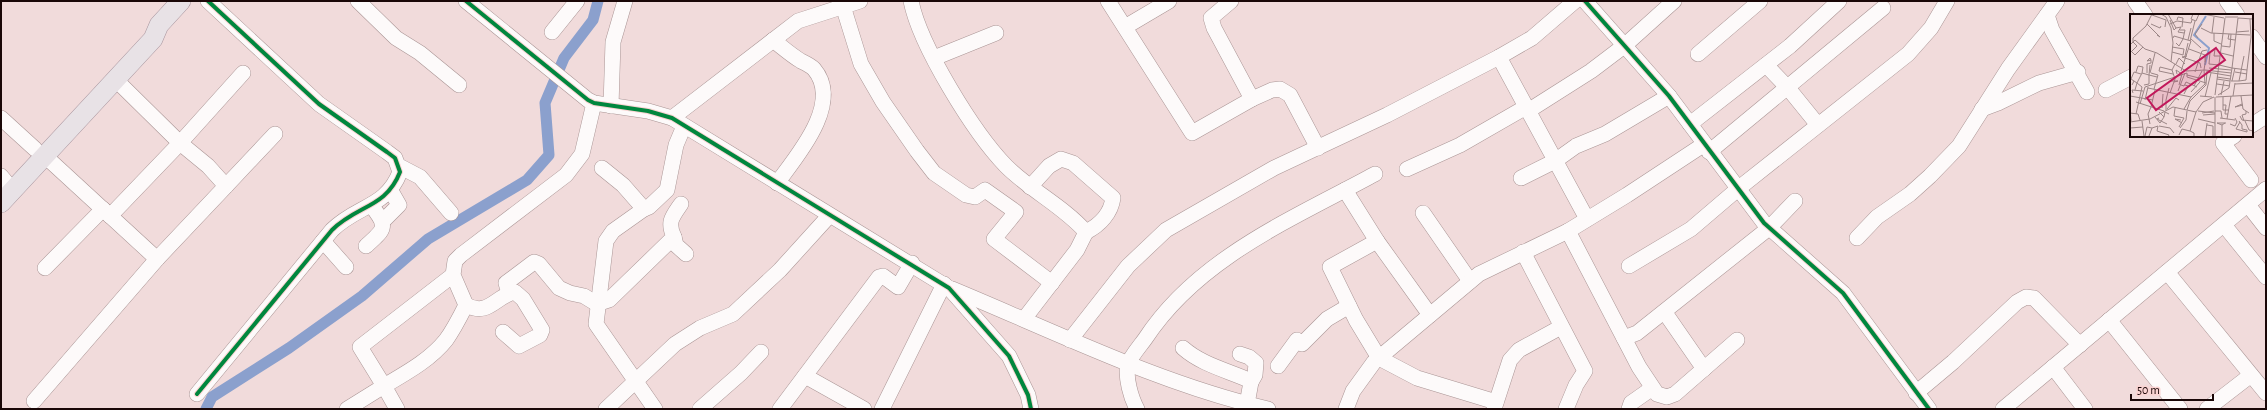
<svg xmlns="http://www.w3.org/2000/svg" width="2267" height="410" viewBox="0 0 2267 410" font-family="'Alegreya Sans',sans-serif">
  <rect width="100%" height="100%" fill="#f1dbdb"/>
  <g fill="none" stroke-linecap="round" stroke-linejoin="round">
    <path stroke="#8ba0cd" stroke-width="11" d="M206 409 212 397 289 348 362 296 428 239 527 180 549 155 545 103 564 58 593 20 598 1"/>
    <g stroke="#aa9595" stroke-width="16">
      <g id="minor">
        <path d="M358 1 396 38 420 53 459 85"/>
        <path d="M466 1 588 100 594 103 648 111 672 118 949 288 1009 356 1028 395 1031 409"/>
        <path d="M911 1C920 46 974 133 1006 166 1031 191 1063 206 1086 232L1077 250 1024 319"/>
        <path d="M1108 1 1192 133 1252 99 1272 90 1280 89 1290 95 1318 148"/>
        <path d="M1231 1 1211 18 1214 28 1252 99"/>
        <path d="M1575 1 1532 38 1499 57 1587 219"/>
        <path d="M1585 1 1669 96 1764 223 1843 293 1929 409"/>
        <path d="M2135 1 2145 15"/>
        <path d="M2227 1 2237 15"/>
        <path d="M843 6 861 64 883 102 917 151 934 173 966 195 975 197 985 190 1016 212 994 239 1052 283"/>
        <path d="M2047 15 2052 30 2087 92"/>
        <path d="M1125 27 1169 1"/>
        <path d="M552 32 577 1"/>
        <path d="M2252 37 2266 57"/>
        <path d="M773 40C782 47 791 55 801 61 805 63 810 65 814 69 843 103 797 156 777 183"/>
        <path d="M1698 54 1760 1"/>
        <path d="M934 58 996 33"/>
        <path d="M1766 65 1788 88 1818 125"/>
        <path d="M243 73 180 143 208 166 226 186 275 134"/>
        <path d="M2106 90 2131 77"/>
        <path d="M611 106 613 42 625 1"/>
        <path d="M1982 109 1998 103 2039 83 2078 72"/>
        <path d="M1528 111 1591 71 1624 46 1674 1"/>
        <path d="M1 118 35 149"/>
        <path d="M672 118 798 21 860 1"/>
        <path d="M1690 124 1790 46 1839 1"/>
        <path d="M2252 125 2266 116"/>
        <path d="M2234 136 2223 143 2251 180"/>
        <path d="M1709 152 1883 8"/>
        <path d="M399 166 420 177 451 213"/>
        <path d="M602 168 623 185 644 209 649 207 667 190 676 145 684 126"/>
        <path d="M1407 169 1460 145 1526 107"/>
        <path d="M1 176 6 182"/>
        <path d="M1521 178 1555 161 1576 146 1605 134 1669 96"/>
        <path d="M1030 187 1049 166 1061 159 1073 163 1113 198C1111 213 1100 225 1086 232"/>
        <path d="M1345 190 1377 241"/>
        <path d="M2248 205 2266 228"/>
        <path d="M644 209 613 231 606 241 596 324 655 409"/>
        <path d="M1423 213 1470 281"/>
        <path d="M110 216 180 143 115 79"/>
        <path d="M383 221 399 205 391 191"/>
        <path d="M2224 225 2266 277"/>
        <path d="M1568 231 1639 367 1657 394 1667 397 1675 394 1737 340"/>
        <path d="M674 237 676 245 686 254"/>
        <path d="M1857 238 1877 217 1910 194 1930 176 1959 146 2008 69 2057 1"/>
        <path d="M323 241 346 267"/>
        <path d="M366 246C386 228 388 227 371 205"/>
        <path d="M1523 252 1585 371 1576 385 1566 409"/>
        <path d="M157 259 226 186"/>
        <path d="M1629 266 1691 229 1739 188 1908 54 1931 28 1947 1"/>
        <path d="M45 268 103 209"/>
        <path d="M2167 272 2266 393"/>
        <path d="M453 275 466 305C460 317 454 329 446 340 430 360 406 373 384 386L360 347 453 275 455 261 461 255 566 175 582 154 594 103"/>
        <path d="M952 289C1056 332 1158 383 1268 409"/>
        <path d="M509 293 506 283 534 262 539 264 559 288 570 293 584 296 597 304 609 300 674 237C667 222 672 217 681 204"/>
        <path d="M466 305C489 317 495 296 515 292L523 299 542 330 540 335 519 346 503 332"/>
        <path d="M1430 315 1377 241 1330 267 1356 320 1379 358 1417 378 1496 402"/>
        <path d="M1668 317 1704 369"/>
        <path d="M2109 320 2180 409"/>
        <path d="M1624 338 1637 333 1769 228 1795 201"/>
        <path d="M1070 340 1128 266 1166 230 1274 168 1387 115 1499 57"/>
        <path d="M1183 348C1201 364 1226 370 1249 380L1251 382 1247 404"/>
        <path d="M1240 354 1249 357 1256 363 1255 375 1251 382"/>
        <path d="M1278 366 1297 340 1302 344 1327 319 1349 306"/>
        <path d="M2053 367 2085 409"/>
        <path d="M805 376 864 409"/>
        <path d="M1916 393 1953 362 2017 302 2026 297 2034 298 2080 345"/>
        <path d="M197 394 332 230C357 205 386 208 400 172L395 158 387 152 319 104 208 1"/>
        <path d="M34 401 157 259 45 156"/>
        <path d="M347 409 384 386 397 409"/>
        <path d="M606 409 675 344 700 328 733 314 780 270 829 216"/>
        <path d="M700 409 741 373 761 352"/>
        <path d="M780 409 879 277 883 276 898 287 912 263"/>
        <path d="M882 409 944 284"/>
        <path d="M1137 409C1131 398 1125 377 1128 365 1130 357 1140 346 1145 339 1198 258 1292 219 1375 174"/>
        <path d="M1346 409 1353 391 1374 362 1479 274 1568 231 1627 195 1703 145"/>
        <path d="M1494 409 1510 360 1519 350 1561 327"/>
        <path d="M1629 409 1631 403 1651 389"/>
        <path d="M2003 409 2266 189"/>
        <path d="M2207 409 2251 375"/>
      </g>
    </g>
    <g stroke="#a7949d" stroke-width="20">
      <path id="major" d="M1 203 153 39 159 25 181 1"/>
    </g>
    <use href="#minor" stroke="#fdfafa" stroke-width="15"/>
    <use href="#major" stroke="#e8e2e6" stroke-width="19"/>
    <g stroke="#fad3d2" stroke-width="6">
      <g id="cycleway">
        <path d="M466 1 588 100 594 103 648 111 672 118 949 288 1009 356 1028 395 1031 409"/>
        <path d="M1585 1 1669 96 1764 223 1843 293 1929 409"/>
        <path d="M197 394 332 230C357 205 386 208 400 172L395 158 387 152 319 104 208 1"/>
      </g>
    </g>
    <use href="#cycleway" stroke="#00873e" stroke-width="4"/>
  </g>
  <g transform="translate(2130 14)">
    <rect width="123" height="123" fill="#f1dbdb"/>
    <path fill="none" stroke="#8ba0cd" stroke-width="2" d="M75 51 79 34 64 21 76 2"/>
    <path fill="none" stroke="#9b8686" stroke-width="1" d="M31 0 36 3 41 14 43 29 41 48M38 0 46 14 51 13 48 18 54 19M63 0 61 5 66 7 69 0M73 0 94 4M22 1 36 6 35 13M95 3H108M108 4 123 5M40 6 44 16 46 14M47 6 48 3 53 4 52 13M17 10 30 23 27 21M21 10 30 14 31 12M40 10 47 7 61 9 62 6M71 14 81 19 120 21M106 18 119 17M82 19 84 3M84 19V27L91 30M99 20 98 25 105 26M3 24V28L5 26 15 35 27 39 56 57 75 56 101 59M3 24 16 12 22 0M43 24 44 22 61 27 51 57M68 24 65 20 72 10M61 25 71 34M58 26 61 14M60 27 65 7M46 29 49 32 53 25 55 16H50M0 31 3 28 7 32 0 39M92 32 100 33 101 20M59 35 75 41M85 35 84 42H90M0 36 5 41 13 33M42 38 53 41 54 35 42 33M80 38 79 50 89 51M91 39 103 42M55 42 58 29M57 42 52 43 70 49 71 54M46 50 49 44 55 50M20 51 19 61 27 63M89 51 102 54M79 54 101 56M102 54 117 56 121 23 120 5M102 54 108 4M42 56 30 53 29 57 43 60M74 56 76 43H75V48M6 58 8 52 13 53 12 59M65 58 72 37 77 36M77 58 101 62M105 58 117 60M17 59V50L21 49V46L20 44 17 47 21 46M20 59 25 39M21 59 28 61 24 75M57 59V63L76 69M47 60 46 56 52 60 49 71M57 61 69 64M87 63 100 65M87 65 100 67M4 67 1 65 4 58 11 60M40 67H48L44 68M101 67H109L114 42M102 67 105 54M109 67 116 66 117 56M87 70 100 72M105 70 123 69M2 71 4 67 7 69 5 76M51 71 54 72 56 68 67 73M64 72 72 57M18 74 61 83M48 77 55 59M61 78 70 68M3 79 2 76 13 77M40 79 45 65 42 56 45 50M54 80 58 72 55 71M85 81 95 4M88 81 99 74 102 54M91 81 94 67M0 82 23 86M70 82 82 83M103 82 105 69M111 82 113 95 119 99M75 83 81 59M86 83 123 81M93 83V96H99M15 86 18 73M6 88 34 97M10 90 15 73 57 59M112 90 105 93 113 91M93 91H96L95 100H98M21 93 25 76M0 94 1 107M32 94 33 80M45 94 44 102 54 104 49 113M37 95 46 84 49 86M54 95 61 83 75 70 74 56M36 96V86L39 74M57 96 60 87 76 71 77 57M68 97 85 99M85 97H91L92 104M29 98 34 103 35 98 39 100M0 99 8 100 10 106M72 99 84 97M6 100 12 73 7 69 12 59 19 61V70L14 71M73 101 85 100M110 102 112 106 123 107M25 103 30 109 34 103M29 104 27 105 37 110M90 104 105 106M68 105 85 109M97 105 101 82M51 106 45 105 52 109M12 107 14 122M109 107 112 111V115L117 116V118L106 115 110 108M114 107 112 101 116 100V97M115 107 119 116 123 117M0 108 20 105 43 93 66 98 73 88 84 83M20 110 18 100 21 93M100 110 105 112 107 108 105 104M77 111 83 112V123M92 111 87 109H96M29 112 40 114 44 119M0 114 13 113M22 114 28 112 27 117 39 121 38 123M50 114 56 106 57 97M49 121 52 115 60 117M15 122 17 113 22 114 19 122M64 123V119L60 117 66 98M75 123 77 109M85 123V83M92 123V111L95 109"/>
    <path fill="#c2185b" fill-opacity="0.15" stroke="#c2185b" stroke-width="2" d="M86 34 95 46 26 96 17 84Z"/>
    <rect width="123" height="123" fill="none" stroke="#1a0707" stroke-width="2"/>
  </g>
  <rect width="2267" height="410" fill="none" stroke="#1a0707" stroke-width="4"/>
  <path d="M2131 394v6h82v-6" fill="none" stroke="#1a0707" stroke-width="2"/>
  <text x="2137" y="394" font-size="12" fill="#1a0707" stroke="#fad3d2" stroke-width="3" paint-order="stroke">50 m</text>
</svg>
